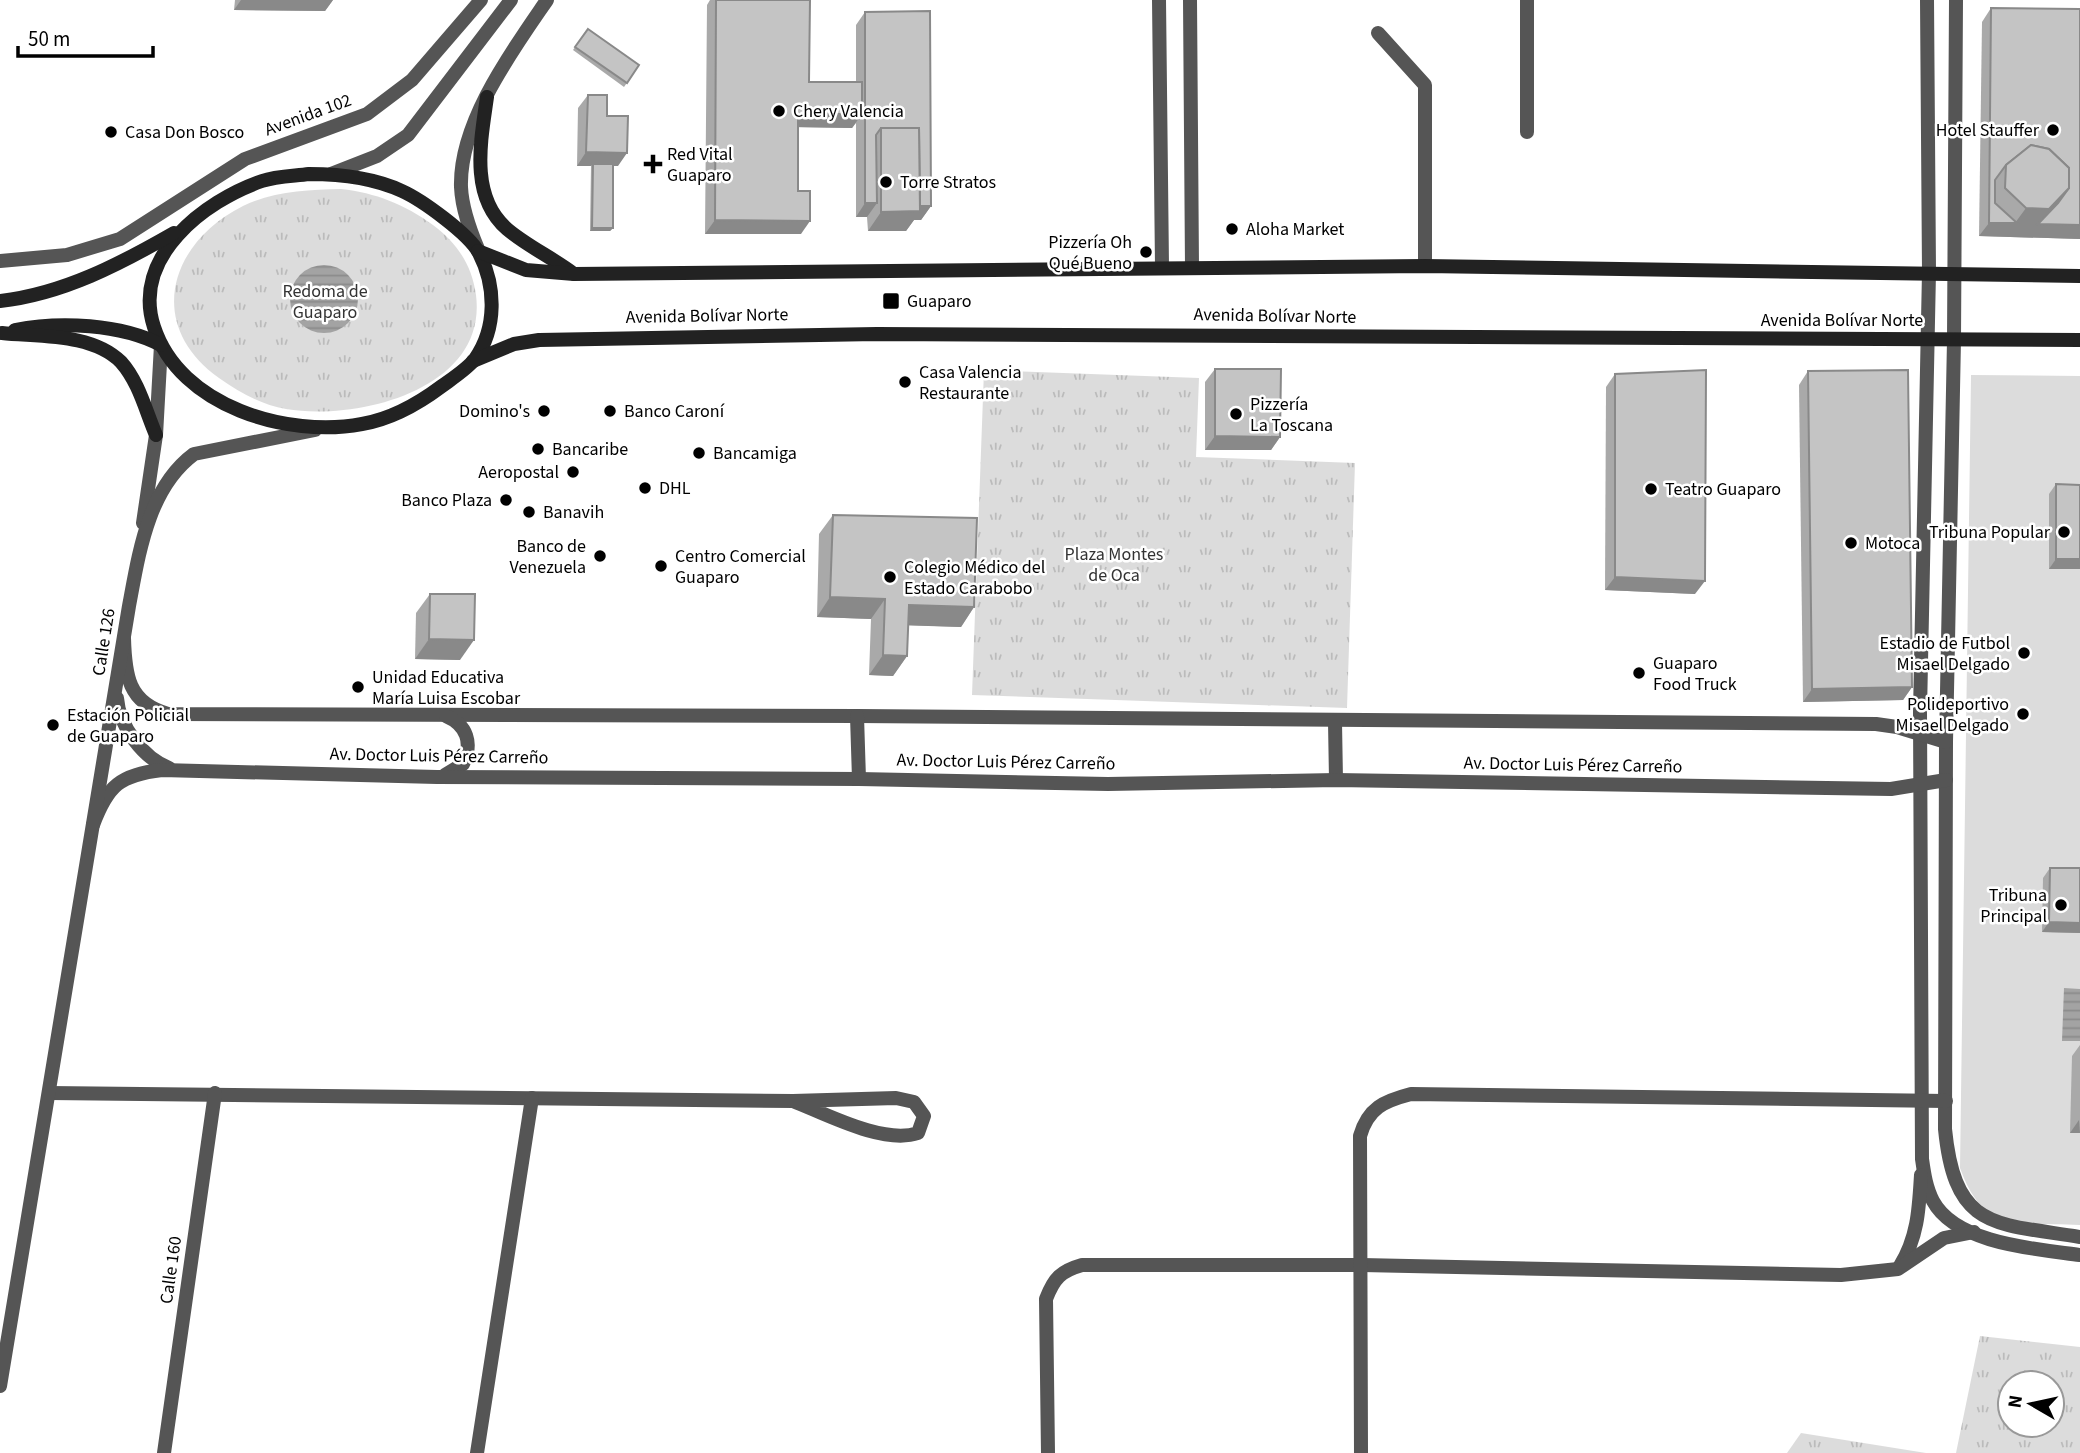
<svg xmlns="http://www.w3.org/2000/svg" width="2080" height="1453" viewBox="0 0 2080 1453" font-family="'Source Sans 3',sans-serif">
  <defs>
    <pattern id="park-tufts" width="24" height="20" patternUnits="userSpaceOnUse" patternTransform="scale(1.75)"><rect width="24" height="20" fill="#dcdcdc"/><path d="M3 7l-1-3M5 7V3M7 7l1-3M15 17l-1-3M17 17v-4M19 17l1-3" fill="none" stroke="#bbb"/></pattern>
    <pattern id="water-rules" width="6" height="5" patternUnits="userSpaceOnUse" patternTransform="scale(1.75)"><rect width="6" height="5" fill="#a3a3a3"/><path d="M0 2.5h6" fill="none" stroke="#8b8b8b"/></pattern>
  </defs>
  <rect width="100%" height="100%" fill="#fff"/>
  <path fill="#dcdcdc" d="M1971 375 2080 376V1225C2019 1222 1984 1235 1960 1168Z"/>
  <g fill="url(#park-tufts)" fill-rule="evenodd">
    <path d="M341 189C376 193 404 204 433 225 457 243 472 265 476 295 488 390 356 421 286 409 261 405 239 392 219 378 145 325 169 243 243 206 274 191 307 190 341 189Z"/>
    <path d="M984 370 1199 378 1196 457 1355 463 1347 708 972 695Z"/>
    <path d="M1980 1336 2080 1347V1453H1956ZM2010 1383H2052V1425H2010Z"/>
    <path d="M1801 1433 1926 1453H1787Z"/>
  </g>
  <g fill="url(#water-rules)">
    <circle cx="324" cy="299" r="34"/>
    <path d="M2064 988 2080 989V1041H2062Z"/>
  </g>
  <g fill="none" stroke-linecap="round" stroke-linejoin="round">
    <g stroke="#555" stroke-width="14">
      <path d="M1159 0 1162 267"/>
      <path d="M1190 0 1192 268"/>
      <path d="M1927 0 1929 272 1920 712 1922 1159C1924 1173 1926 1188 1933 1201 1956 1244 2037 1249 2080 1255"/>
      <path d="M1956 0 1954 340 1946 742 1945 1129C1955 1230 1994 1223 2080 1237"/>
      <path d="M1378 33 1425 85V266"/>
      <path d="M1527 132V0"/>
      <path d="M331 174 377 156 408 135 511 0"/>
      <path d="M478 249C470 230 462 209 461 187 459 123 512 51 547 0"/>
      <path d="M0 261 67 255 120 239 245 159 367 114 412 80 481 0"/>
      <path d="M143 523 156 435 161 345"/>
      <path d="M124 638C125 675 128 703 168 714L857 716 1876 724 1897 727 1946 742"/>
      <path d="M117 698C119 726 143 758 169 768"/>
      <path d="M857 716 859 779"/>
      <path d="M1335 722 1336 780"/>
      <path d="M445 775 463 764C473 743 467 725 446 716"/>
      <path d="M93 825C108 785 120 775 162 770L437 777 859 779 1108 784 1336 780 1891 789 1946 780"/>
      <path d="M49 1093 793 1101 896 1098 914 1102 924 1116 918 1133C884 1145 826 1114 793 1101"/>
      <path d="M1900 1266C1918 1237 1919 1208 1921 1175"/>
      <path d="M0 1386 129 606C139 553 148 488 194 454L315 430"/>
      <path d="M164 1453 215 1093"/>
      <path d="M477 1453 532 1098"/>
      <path d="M1048 1453 1046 1299C1054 1278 1061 1271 1082 1265H1362L1841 1275 1898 1269 1944 1238 1974 1232"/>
      <path d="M1361 1453 1360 1136C1368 1108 1384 1101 1411 1094L1946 1101"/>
    </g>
    <g stroke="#222" stroke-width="14">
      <path d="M487 97C481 140 469 196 507 229 527 246 553 258 574 274"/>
      <path d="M309 174C339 174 374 178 402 191 422 200 469 234 479 253 496 286 497 328 475 359 467 369 453 378 442 386 418 404 392 419 362 424 288 438 180 407 154 327 131 257 204 201 262 181 276 176 294 176 309 174Z"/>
      <path d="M478 251 526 270 574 274 1425 266 2080 276"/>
      <path d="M0 301C63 294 120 264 174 233"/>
      <path d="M15 330C60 321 121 324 161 345"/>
      <path d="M2 333C39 337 92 333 121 362 139 382 146 412 156 435"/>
      <path d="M473 361 514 344 539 340 877 334 2080 340"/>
    </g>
  </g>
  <g fill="#a9a9a9">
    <path d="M235 0H333L325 11 234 10Z"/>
    <path d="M710 0H810L809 82H856V25L865 12 931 206 921 220H914L906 231H868L867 217H856V123L852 128 798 127V191L801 234H705L707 5Z"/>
    <path d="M1991 8 2080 239 1979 236 1982 22Z"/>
    <path d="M588 29 639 65 624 87 573 50Z"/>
    <path d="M588 95 607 116 618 166H613V228L610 231H590L591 166H577L578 108Z"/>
    <path d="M1215 369 1280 437 1271 450H1205V382Z"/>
    <path d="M1808 371 1912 687 1903 700 1803 702 1799 385Z"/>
    <path d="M1615 374 1695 594 1605 590 1606 387Z"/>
    <path d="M2056 484 2080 485V569H2049V494Z"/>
    <path d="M833 515 974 607 961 627 908 625 907 656 893 676 869 675 871 619 817 617 819 534Z"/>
    <path d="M430 594 460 660 415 659 416 613Z"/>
    <path d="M2050 868H2080V933L2042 932 2043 878Z"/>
    <path d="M2080 1045V1133H2070L2072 1056Z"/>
  </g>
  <g fill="#898989">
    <path d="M241 0H333L325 11 234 10Z"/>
    <path d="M798 114H862L852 128 789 127Z"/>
    <path d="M586 152 627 153 618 166H593V164L591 166H577Z"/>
    <path d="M2069 188 2080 225V239L1979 236 1989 223H2015L2026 208Z"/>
    <path d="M865 203H877L867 217H856Z"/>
    <path d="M915 206H931L921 220H914L906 231H868L881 212Z"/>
    <path d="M715 220 810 221 801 234H705Z"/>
    <path d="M592 228H613L610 231H590Z"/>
    <path d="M1215 436 1280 437 1271 450H1205Z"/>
    <path d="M2056 559H2080V569H2049Z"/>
    <path d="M1615 577 1705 581 1695 594 1605 590Z"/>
    <path d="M830 597 885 599 871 619 817 617Z"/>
    <path d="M909 605 974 607 961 627 895 625Z"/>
    <path d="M429 639 474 640 460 660 415 659Z"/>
    <path d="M883 655 907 656 893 676 869 675Z"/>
    <path d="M1912 687 1903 700 1803 702 1812 689Z"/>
    <path d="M2049 922 2080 923V933L2042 932Z"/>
    <path d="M2079 1120 2080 1133H2070Z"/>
  </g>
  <g fill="#c4c4c4" stroke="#898989" stroke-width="2">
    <path d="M716 0H810L809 82H862V114H798V191H810V221L715 220Z"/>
    <path d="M1991 8 2080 9V225L2038 224 2058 203 2069 188V168L2049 149 2031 145 2006 165 1995 180V203L2017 223H1989Z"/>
    <path d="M930 11 931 206H920L919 128H881L876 135 877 203H865V12Z"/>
    <path d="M588 29 639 65 627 83 575 47Z"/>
    <path d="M588 95H607V116H628L627 153 586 152Z"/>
    <path d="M881 128H919L920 211 881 212Z"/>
    <path d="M2031 145 2049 149 2069 168V188L2049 209 2026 208 2005 188 2006 165Z"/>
    <path d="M593 164H613V228H592Z"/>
    <path d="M1215 369H1281L1280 437 1215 436Z"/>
    <path d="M1706 370 1705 581 1615 577V374Z"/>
    <path d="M1908 370 1912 687 1812 689 1808 371Z"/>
    <path d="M2056 484 2080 485V559H2056Z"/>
    <path d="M833 515 977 518 974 607 909 605 907 656 883 655 885 599 830 597Z"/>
    <path d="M430 594H475L474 640 429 639Z"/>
    <path d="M2050 868H2080V923L2049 922Z"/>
  </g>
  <g fill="#000" stroke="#fff" stroke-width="2.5">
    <circle cx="779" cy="111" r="7"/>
    <circle cx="2053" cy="130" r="7"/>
    <circle cx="111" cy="132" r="7"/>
    <path d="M649.5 153.5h7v7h7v7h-7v7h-7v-7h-7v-7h7z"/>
    <circle cx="886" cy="182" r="7"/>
    <circle cx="1232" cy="229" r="7"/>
    <circle cx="1146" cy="252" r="7"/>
    <rect x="882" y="292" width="18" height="18" rx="3.5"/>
    <circle cx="905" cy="382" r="7"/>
    <circle cx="544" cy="411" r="7"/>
    <circle cx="610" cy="411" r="7"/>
    <circle cx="1236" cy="414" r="7"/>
    <circle cx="538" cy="449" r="7"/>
    <circle cx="699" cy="453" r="7"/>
    <circle cx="573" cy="472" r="7"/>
    <circle cx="645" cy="488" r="7"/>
    <circle cx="1651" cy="489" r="7"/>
    <circle cx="506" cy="500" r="7"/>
    <circle cx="529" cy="512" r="7"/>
    <circle cx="2064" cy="532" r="7"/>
    <circle cx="1851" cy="543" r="7"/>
    <circle cx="600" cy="556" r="7"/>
    <circle cx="661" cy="566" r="7"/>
    <circle cx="890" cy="577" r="7"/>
    <circle cx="2024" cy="653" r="7"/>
    <circle cx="1639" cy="673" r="7"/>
    <circle cx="358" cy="687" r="7"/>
    <circle cx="2023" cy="714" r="7"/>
    <circle cx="53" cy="725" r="7"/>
    <circle cx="2061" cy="905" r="7"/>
  </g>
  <g text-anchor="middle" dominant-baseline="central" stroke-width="5" stroke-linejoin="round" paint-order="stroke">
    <g font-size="18" fill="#000" stroke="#fff" text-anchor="start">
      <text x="793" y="111">Chery Valencia</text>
      <text x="2039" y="130" text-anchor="end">Hotel Stauffer</text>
      <text x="125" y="132">Casa Don Bosco</text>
      <text x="667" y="154">Red Vital<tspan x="667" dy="21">Guaparo</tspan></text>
      <text x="900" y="182">Torre Stratos</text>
      <text x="1246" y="229">Aloha Market</text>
      <text x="1132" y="242" text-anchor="end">Pizzería Oh<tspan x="1132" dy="21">Qué Bueno</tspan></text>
      <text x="907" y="301">Guaparo</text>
      <text x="919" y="372">Casa Valencia<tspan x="919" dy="21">Restaurante</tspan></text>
      <text x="1250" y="404">Pizzería<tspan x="1250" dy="21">La Toscana</tspan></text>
      <text x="530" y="411" text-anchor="end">Domino's</text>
      <text x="624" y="411">Banco Caroní</text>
      <text x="552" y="449">Bancaribe</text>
      <text x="713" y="453">Bancamiga</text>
      <text x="559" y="472" text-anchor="end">Aeropostal</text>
      <text x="659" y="488">DHL</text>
      <text x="1665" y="489">Teatro Guaparo</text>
      <text x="492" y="500" text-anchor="end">Banco Plaza</text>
      <text x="543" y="512">Banavih</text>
      <text x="2050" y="532" text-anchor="end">Tribuna Popular</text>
      <text x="1865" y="543">Motoca</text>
      <text x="586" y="546" text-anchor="end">Banco de<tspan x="586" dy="21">Venezuela</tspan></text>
      <text x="675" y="556">Centro Comercial<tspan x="675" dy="21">Guaparo</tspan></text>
      <text x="904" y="567">Colegio Médico del<tspan x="904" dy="21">Estado Carabobo</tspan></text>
      <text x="2010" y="643" text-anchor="end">Estadio de Futbol<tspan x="2010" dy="21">Misael Delgado</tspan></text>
      <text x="1653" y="663">Guaparo<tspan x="1653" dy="21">Food Truck</tspan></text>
      <text x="372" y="677">Unidad Educativa<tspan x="372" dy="21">María Luisa Escobar</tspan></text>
      <text x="2009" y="704" text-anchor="end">Polideportivo<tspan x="2009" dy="21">Misael Delgado</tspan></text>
      <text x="67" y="715">Estación Policial<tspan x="67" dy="21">de Guaparo</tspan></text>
      <text x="2047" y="895" text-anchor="end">Tribuna<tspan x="2047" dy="21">Principal</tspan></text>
    </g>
    <g font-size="18" fill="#000" stroke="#fff">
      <text transform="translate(308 115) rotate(-20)">Avenida 102</text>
      <text transform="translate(707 316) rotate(-1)">Avenida Bolívar Norte</text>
      <text transform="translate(1275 316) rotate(1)">Avenida Bolívar Norte</text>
      <text x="1842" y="320">Avenida Bolívar Norte</text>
      <text transform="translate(104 642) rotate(-81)">Calle 126</text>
      <text transform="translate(439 756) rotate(1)">Av. Doctor Luis Pérez Carreño</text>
      <text transform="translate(1006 762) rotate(1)">Av. Doctor Luis Pérez Carreño</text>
      <text transform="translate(1573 765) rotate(1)">Av. Doctor Luis Pérez Carreño</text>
      <text transform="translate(171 1270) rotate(-82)">Calle 160</text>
    </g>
    <g font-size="18" fill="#333" stroke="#fff">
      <text x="325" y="291">Redoma de<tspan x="325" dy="21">Guaparo</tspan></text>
      <text x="1114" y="554">Plaza Montes<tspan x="1114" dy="21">de Oca</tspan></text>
    </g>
  </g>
  <g transform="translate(2031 1404) rotate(279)"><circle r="33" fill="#ffffff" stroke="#999999" stroke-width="2"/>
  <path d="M0-5L12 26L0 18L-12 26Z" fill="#000000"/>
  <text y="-10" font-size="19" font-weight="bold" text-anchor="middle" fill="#000000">N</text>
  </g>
  <path d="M18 46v10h135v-10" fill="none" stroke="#000000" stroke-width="3.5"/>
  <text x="28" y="46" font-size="21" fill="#000000" stroke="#ffffff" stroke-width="5" paint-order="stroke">50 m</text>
</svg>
